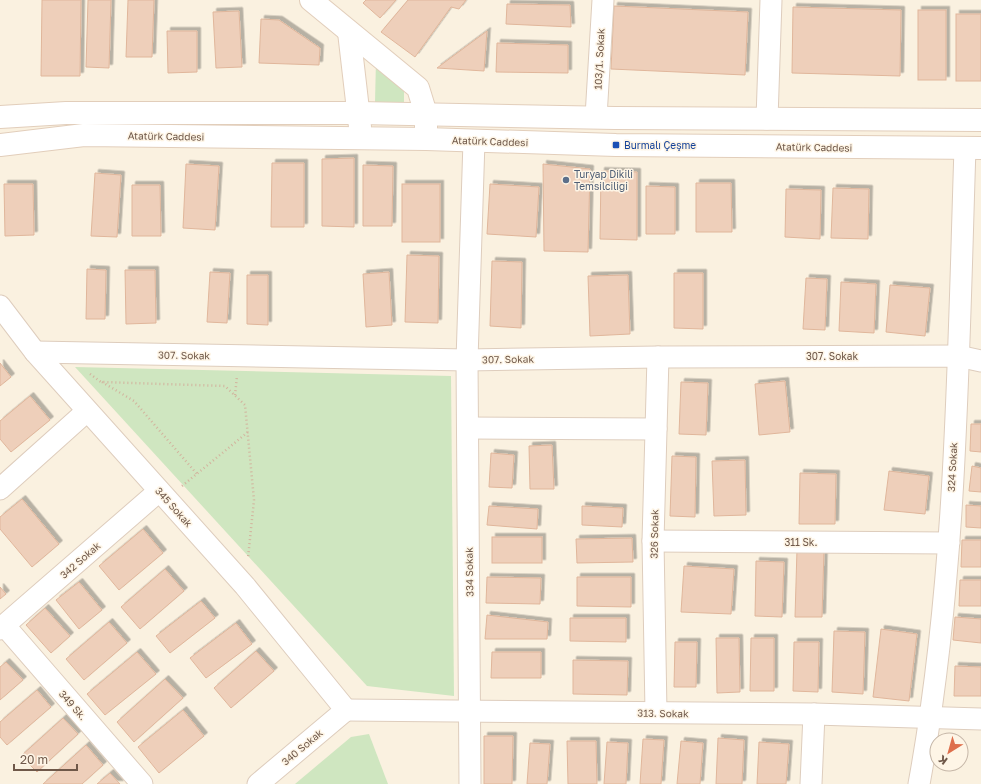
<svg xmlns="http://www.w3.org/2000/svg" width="981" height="784" viewBox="0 0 981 784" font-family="'Golos Text',sans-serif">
  <defs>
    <filter id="shadow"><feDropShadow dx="3.5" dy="-3.5" stdDeviation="0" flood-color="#0004"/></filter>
  </defs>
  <rect width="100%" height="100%" fill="#faf1e0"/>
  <g fill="#cfe6c0">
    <path d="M376 60 404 88V103L375 102Z"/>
    <path d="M75 367 451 376 454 696 367 686Z"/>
    <path d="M369 734 388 784H295L351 737Z"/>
  </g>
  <g fill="#eecfba" stroke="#e0b69b" filter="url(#shadow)">
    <path d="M42 0H81L80 76H41Z"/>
    <path d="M88 0H111L109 68 86 67Z"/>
    <path d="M128 0H154L152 57H126Z"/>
    <path d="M366 0H396L380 18 363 3Z"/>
    <path d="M408 0H466L459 9 451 7 415 57 381 32Z"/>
    <path d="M507 4 570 5 571 27 506 24Z"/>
    <path d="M614 6 748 12 745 75 611 69Z"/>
    <path d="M793 7 901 10 900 76 792 73Z"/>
    <rect x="918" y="10" width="28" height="70"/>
    <path d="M239 11 242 67 216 68 213 12Z"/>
    <rect x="956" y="14" width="25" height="67"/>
    <path d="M261 19 279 20 320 48 319 65 259 63Z"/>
    <path d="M167 31H197V72L168 73Z"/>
    <path d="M487 31 484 71 437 68Z"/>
    <path d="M497 43 568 45V73L496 72Z"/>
    <path d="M354 158V227L322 226V159Z"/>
    <path d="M272 163H304V227H271Z"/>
    <path d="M186 164 219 166 215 230 183 228Z"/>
    <path d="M543 164 590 169 588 252 544 251Z"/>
    <path d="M363 165 393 166 392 226H363Z"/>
    <path d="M601 171 637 172V240L600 239Z"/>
    <path d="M95 173 121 175 117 237 91 236Z"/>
    <path d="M696 183H731L732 232H696Z"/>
    <path d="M4 184H33L34 235 5 236Z"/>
    <rect x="402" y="184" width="38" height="58"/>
    <path d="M490 184 539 187 536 237 487 234Z"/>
    <path d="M132 185H160L161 236H132Z"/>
    <path d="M646 186 675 187V234H646Z"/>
    <path d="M833 188 869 189 868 239 831 238Z"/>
    <path d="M786 189 821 190 820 239 785 237Z"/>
    <path d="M407 255 439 256 438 323 405 322Z"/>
    <path d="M492 261 522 262 521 328 490 326Z"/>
    <path d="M87 269 106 270 105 319H86Z"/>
    <path d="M125 270H155L156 323 126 324Z"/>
    <path d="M210 272 230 273 227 323 207 322Z"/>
    <path d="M389 272 392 325 366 327 363 274Z"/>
    <path d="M674 273H703V329L674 328Z"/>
    <path d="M247 275H268V325L247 324Z"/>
    <path d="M628 275 630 334 590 336 588 276Z"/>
    <path d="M806 278 827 279 825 330 803 329Z"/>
    <path d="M841 282 876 284 874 333 839 331Z"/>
    <path d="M890 285 930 288 925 336 886 332Z"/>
    <path d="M0 363 11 377 0 386Z"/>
    <path d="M785 381 790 432 759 435 755 384Z"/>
    <path d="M681 382 708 383 706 435 679 434Z"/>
    <path d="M30 396 50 420 11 452 0 439V421Z"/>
    <path d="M971 424H981V452L970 451Z"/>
    <path d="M552 445 554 489H530L529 446Z"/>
    <path d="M491 453 514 455 512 488 489 487Z"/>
    <path d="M672 456 696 457 695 517 670 516Z"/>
    <path d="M745 460 746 515 714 516 712 461Z"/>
    <path d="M972 466 981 468V492L969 491Z"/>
    <path d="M889 471 929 476 925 514 884 510Z"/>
    <path d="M800 473 836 474 835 524H799Z"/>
    <path d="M22 499 59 544 32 567 0 529V517Z"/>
    <path d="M966 505 981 506V528L966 527Z"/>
    <path d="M489 506 538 509 537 529 487 525Z"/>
    <path d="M582 506 623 508 622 527 582 525Z"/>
    <path d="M143 529 163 553 119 590 99 566Z"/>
    <rect x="492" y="537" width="50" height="26"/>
    <path d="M632 538 633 562 577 563 576 539Z"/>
    <path d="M962 540H981V567H961Z"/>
    <path d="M797 549 824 550 822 617H795Z"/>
    <path d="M756 561 784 562 782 617 755 616Z"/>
    <path d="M684 566 734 569 731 614 681 612Z"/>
    <path d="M165 569 184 591 140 629 121 607Z"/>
    <path d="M487 577 541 578 540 604 486 603Z"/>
    <path d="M577 577H631V607L577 606Z"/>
    <path d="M960 580H981V606H959Z"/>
    <path d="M79 582 102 610 79 629 56 600Z"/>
    <path d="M0 587 6 594 0 599Z"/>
    <path d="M201 601 215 618 170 653 156 636Z"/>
    <path d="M45 608 70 636 51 653 26 625Z"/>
    <path d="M487 615 548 622 547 639H485Z"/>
    <path d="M955 617 981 619V643L953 640Z"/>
    <path d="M570 618H626V642L570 641Z"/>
    <path d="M109 622 127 643 84 680 66 659Z"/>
    <path d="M236 623 252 644 206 678 190 658Z"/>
    <path d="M881 629 917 634 909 701 873 697Z"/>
    <path d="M834 631 865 632 863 694 832 692Z"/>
    <path d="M716 638H739L740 692 717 693Z"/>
    <path d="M751 638H774V691H750Z"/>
    <path d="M675 642H697L696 687H674Z"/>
    <path d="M794 642H819L818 692 793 691Z"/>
    <path d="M256 651 274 671 231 708 214 688Z"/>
    <path d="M137 652 156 674 105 715 87 694Z"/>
    <path d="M492 652H541V678H491Z"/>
    <path d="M573 660 628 661 627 695 573 694Z"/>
    <path d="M6 662 23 680 0 700V667Z"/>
    <path d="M955 666 981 667V696H954Z"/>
    <path d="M165 679 183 698 134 742 117 722Z"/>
    <path d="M37 690 51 707 7 745 0 737V722Z"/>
    <path d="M183 710 204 736 159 773 138 747Z"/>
    <path d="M63 718 78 734 37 772 21 756Z"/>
    <path d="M484 736H513L512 784H484Z"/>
    <path d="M718 738 744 740 742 784H716Z"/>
    <path d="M643 739 664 740 661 784H640Z"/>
    <path d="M567 741H596L597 784H568Z"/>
    <path d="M681 741 703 743 700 784H677Z"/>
    <path d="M607 742 628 743 626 784H604Z"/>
    <path d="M759 742 789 744 786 784H757Z"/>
    <path d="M530 743 550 744 547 784H527Z"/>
    <path d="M86 745 103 765 82 784H43Z"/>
    <path d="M110 773 120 784H97Z"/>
  </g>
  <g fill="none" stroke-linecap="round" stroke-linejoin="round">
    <g stroke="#decdbd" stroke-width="23">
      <g id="street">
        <path d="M596 117 603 0"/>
        <path d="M767 119 771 0"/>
        <path d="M0 306 35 352 245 586 346 710"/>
        <path d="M35 352 467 360 658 357 958 356 981 361"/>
        <path d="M468 428 656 429"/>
        <path d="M0 489 87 411"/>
        <path d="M653 541 949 543"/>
        <path d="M4 625 142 784"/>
        <path d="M0 629 159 491"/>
        <path d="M346 710 814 714 981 719"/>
        <path d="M656 712 653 541 658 357"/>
        <path d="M258 784 346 710"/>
        <path d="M470 784 467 360 474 141"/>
        <path d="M811 784 814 714"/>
        <path d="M919 784C957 577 958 359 965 148"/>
      </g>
    </g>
    <g stroke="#e2cebb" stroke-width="24">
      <g id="secondary">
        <path d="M311 0 418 88 426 114V128"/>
        <path d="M349 32 360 127"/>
        <path d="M0 117 66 113H359L615 118 981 120"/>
        <path d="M0 145 84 135 426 139 616 145 981 148"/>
      </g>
    </g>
    <g stroke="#d2b39d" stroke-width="2.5" stroke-dasharray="1 3" stroke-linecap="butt">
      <path d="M90 374 101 382 225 386 245 405 254 500 248 558"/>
      <path d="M102 382 134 401 197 474"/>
      <path d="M235 395 237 376"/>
      <path d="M182 486 248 432"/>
    </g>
    <use href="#street" stroke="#fff" stroke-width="21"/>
    <use href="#secondary" stroke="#fff" stroke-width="22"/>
  </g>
  <rect fill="#1a4fb4" stroke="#fef5e6" stroke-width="1.5" x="612" y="141" width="8" height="8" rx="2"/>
  <circle fill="#5c6f8a" stroke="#fef5e6" stroke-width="1.5" cx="566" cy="180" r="4"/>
  <g text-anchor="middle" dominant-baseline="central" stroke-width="3" stroke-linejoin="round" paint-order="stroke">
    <g font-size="10" fill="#6f5849" stroke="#fef5e6">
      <text transform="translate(599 59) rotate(-87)">103/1. Sokak</text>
      <text transform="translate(166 136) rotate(1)">Atatürk Caddesi</text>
      <text transform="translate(490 141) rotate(2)">Atatürk Caddesi</text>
      <text transform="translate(814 147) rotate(1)">Atatürk Caddesi</text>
      <text transform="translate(184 355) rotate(1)">307. Sokak</text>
      <text x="832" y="356">307. Sokak</text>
      <text transform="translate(508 359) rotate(-1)">307. Sokak</text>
      <text transform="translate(952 467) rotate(-87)">324 Sokak</text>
      <text transform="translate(174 507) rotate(48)">345 Sokak</text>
      <text transform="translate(654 534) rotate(-89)">326 Sokak</text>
      <text x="801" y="542">311 Sk.</text>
      <text transform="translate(80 560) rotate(-41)">342 Sokak</text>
      <text transform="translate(469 572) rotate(-91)">334 Sokak</text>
      <text transform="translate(73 705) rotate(49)">349 Sk.</text>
      <text transform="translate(663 713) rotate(1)">313. Sokak</text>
      <text transform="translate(302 747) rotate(-40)">340 Sokak</text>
    </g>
    <g font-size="10" fill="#164399" stroke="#fef5e6" text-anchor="start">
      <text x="624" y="145">Burmalı Çeşme</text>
    </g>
    <g font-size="10" fill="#4e5e75" stroke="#fef5e6" text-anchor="start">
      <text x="574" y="174">Turyap Dikili<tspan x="574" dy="12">Temsilciliği</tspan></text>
    </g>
  </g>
  <g transform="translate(949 752) rotate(217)"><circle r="19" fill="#fef5e6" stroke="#c5b6a7"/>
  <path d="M0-3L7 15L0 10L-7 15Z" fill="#de6f4c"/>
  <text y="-6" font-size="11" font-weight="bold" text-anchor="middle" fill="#6f5849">K</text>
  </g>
  <path d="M14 764v6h63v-6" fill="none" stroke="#6f5849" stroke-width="2"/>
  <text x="20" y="764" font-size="12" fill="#6f5849" stroke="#fef5e6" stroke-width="3" paint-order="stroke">20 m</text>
</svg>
